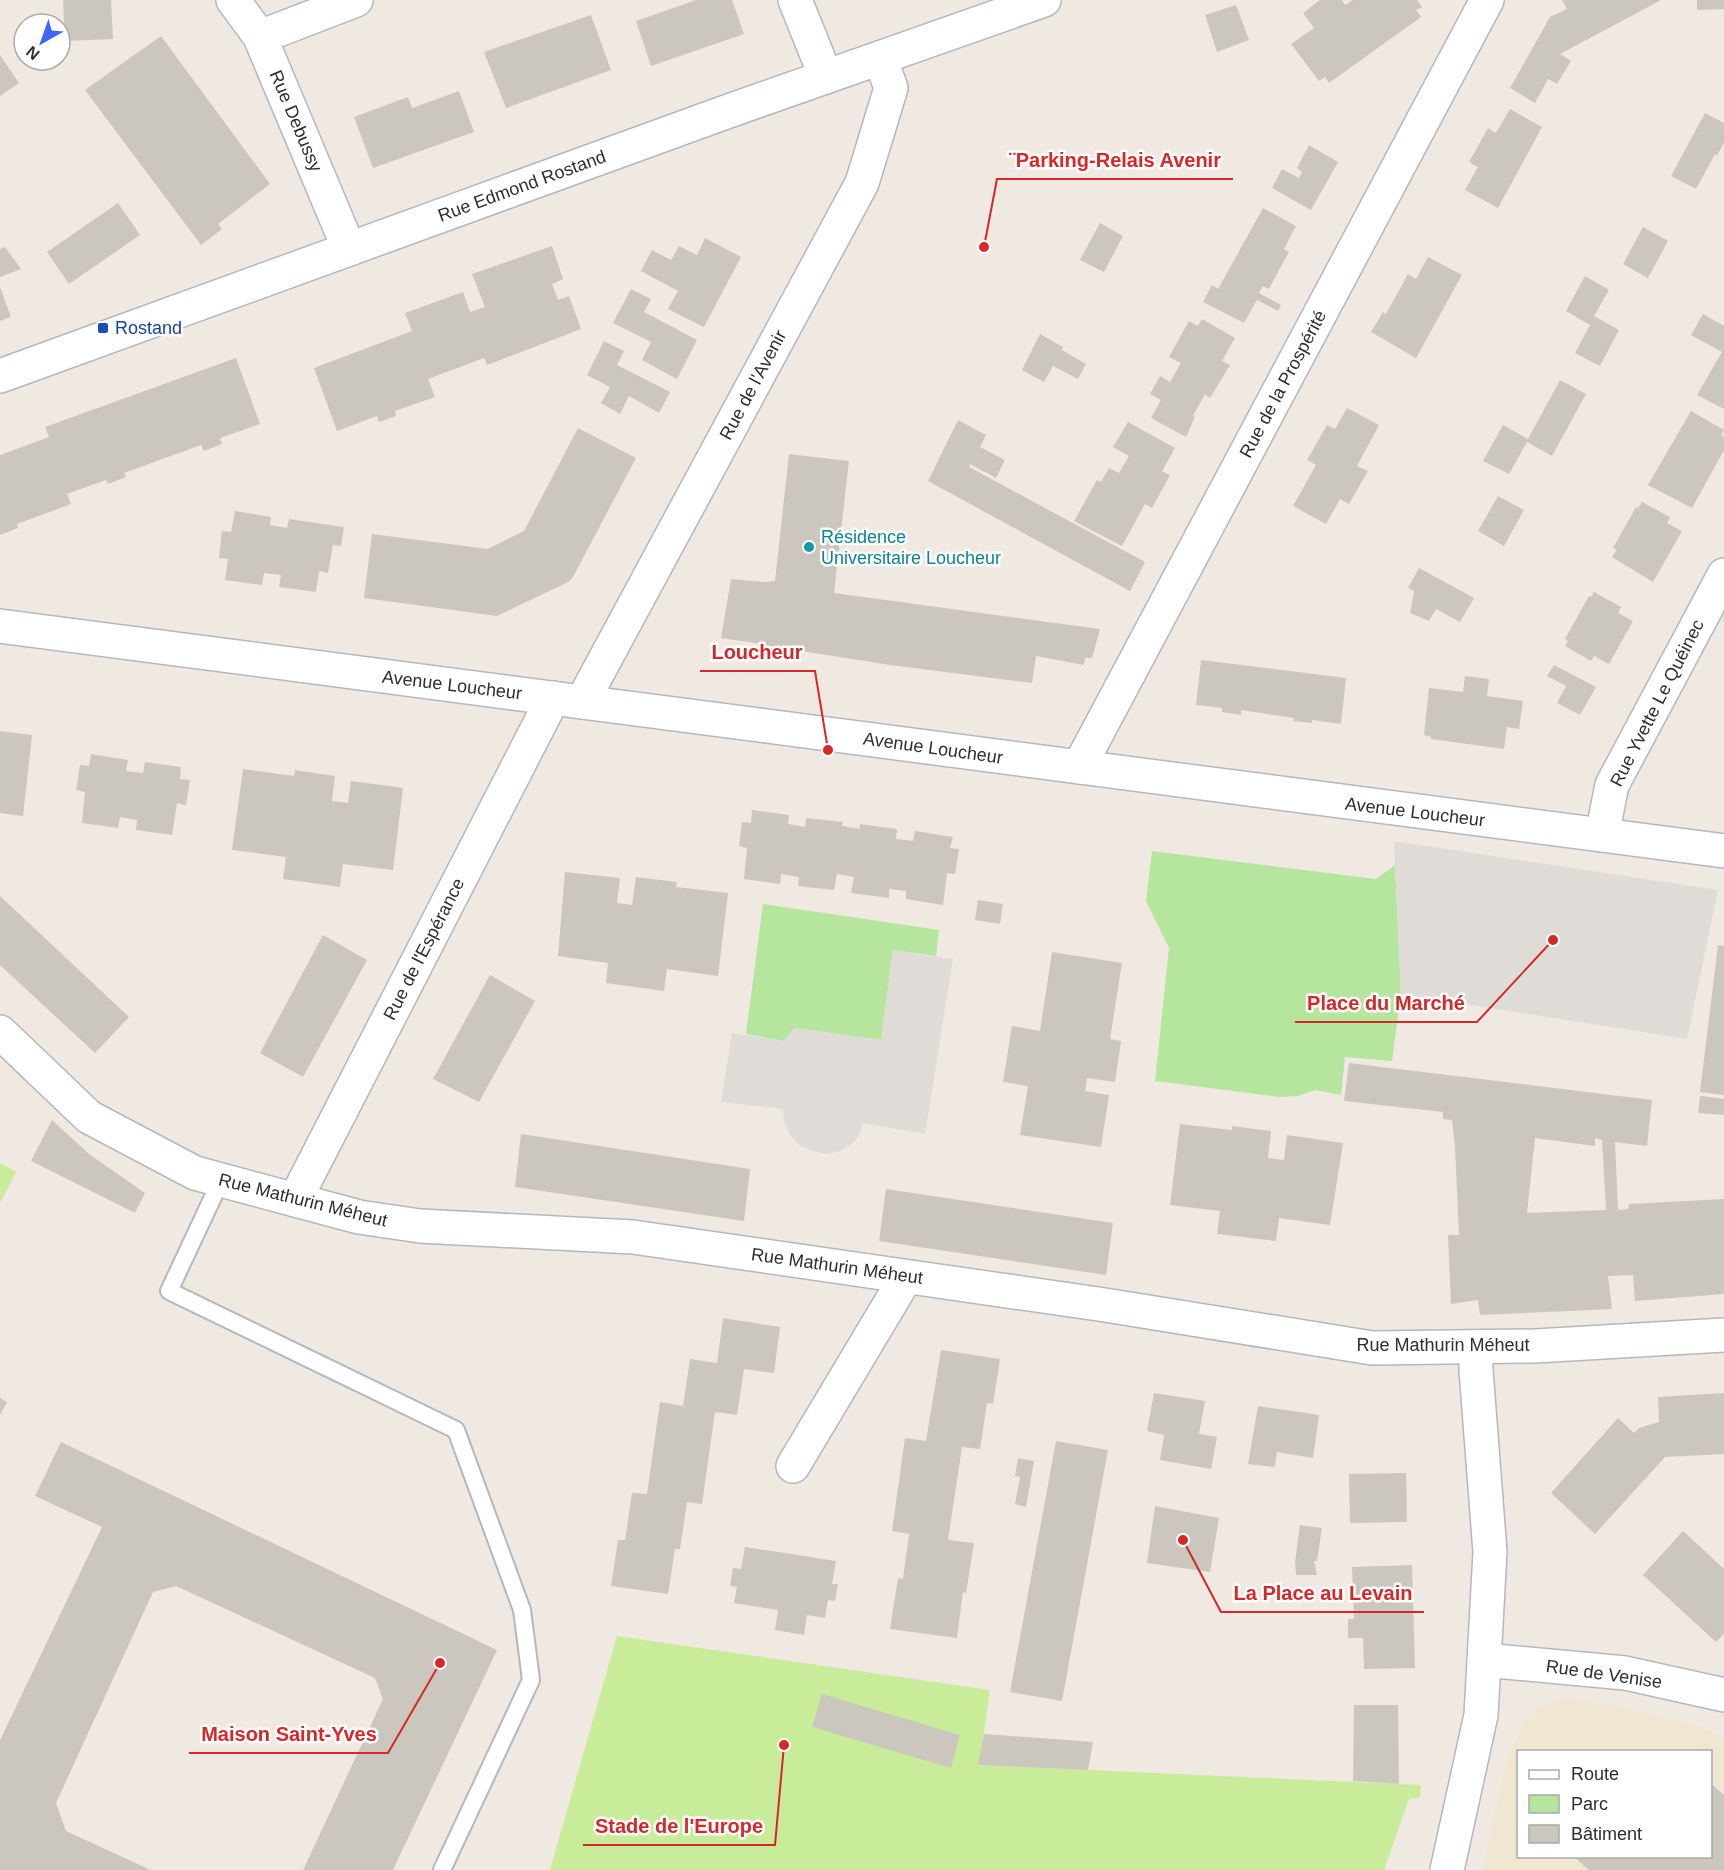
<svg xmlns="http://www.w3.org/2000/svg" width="1724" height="1870" viewBox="0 0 1724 1870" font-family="Helvetica,sans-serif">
  <rect width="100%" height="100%" fill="#efe9e1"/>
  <path fill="#f0e6d1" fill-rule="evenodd" d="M1566 1698 1625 1708 1699 1726 1724 1738V1870H1483L1505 1767 1525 1720 1541 1706ZM1518 1752H1710V1856H1518Z"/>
  <g fill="#b6e59e">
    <path d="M1152 851 1376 879 1395 865 1401 994 1392 1061 1345 1057 1341 1095 1315 1090 1298 1096 1280 1097 1155 1081 1169 948 1146 901Z"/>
    <path d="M763 904 939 930 936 956 893 950 881 1040 794 1028 784 1041 746 1034Z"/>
  </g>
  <g fill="#c9ec9a">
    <path d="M0 1163 16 1172 0 1203Z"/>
    <path d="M617 1636 990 1690 979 1765 1399 1784 1421 1785 1420 1798 1409 1799 1384 1870H550Z"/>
  </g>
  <g fill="#dfdcd8">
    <path d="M1394 841 1718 890 1687 1039 1401 994Z"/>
    <path d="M893 950 953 959 925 1134 863 1123 859 1135 852 1144 840 1151 826 1154 812 1151 799 1145 790 1135 784 1121 783 1109 721 1102 732 1033 784 1041 794 1028 881 1040Z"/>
  </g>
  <g fill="#cbc7bf" fill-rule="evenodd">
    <path d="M63 0H111L113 39 65 41Z"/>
    <path d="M696 0H732L744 34 651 66 636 21Z"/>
    <path d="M1320 0H1342L1345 5 1353 0H1417L1422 7 1416 10 1421 17 1329 83 1325 77 1319 81 1291 44 1314 28 1303 13Z"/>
    <path d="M1562 0H1661L1560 54 1571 61 1557 84 1548 79 1535 103 1510 88 1550 17 1567 9Z"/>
    <path d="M1697 0H1724V9L1697 10Z"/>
    <path d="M1236 5 1249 40 1217 52 1205 15Z"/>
    <path d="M591 15 611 70 506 108 484 52Z"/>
    <path d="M161 36 270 184 218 224 222 229 201 245 85 90Z"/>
    <path d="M0 55 19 83 0 96Z"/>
    <path d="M459 91 474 132 373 168 354 117 408 97 412 108Z"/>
    <path d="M1510 109 1542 127 1498 208 1465 190 1478 167 1469 162 1478 146 1488 128 1496 133Z"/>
    <path d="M1705 113 1724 123V142L1717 156 1715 154 1696 189 1671 176Z"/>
    <path d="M1309 145 1338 162 1311 210 1272 188 1282 169 1299 178 1302 172 1297 168Z"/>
    <path d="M118 203 140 235 69 284 47 252Z"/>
    <path d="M1263 208 1296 226 1284 249 1289 252 1279 270 1269 289 1263 286 1259 293 1281 305 1278 311 1257 300 1244 323 1203 302 1212 285 1218 289Z"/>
    <path d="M1100 223 1123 236 1104 272 1080 260Z"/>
    <path d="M1643 227 1668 241 1648 278 1623 264Z"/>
    <path d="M705 238 741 257 704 327 668 309 678 291 641 271 652 250 671 260 679 246 697 255Z"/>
    <path d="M552 246 563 279 552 284 558 300 569 296 581 329 487 365 484 358 428 379 435 397 395 411 396 416 379 422 377 416 337 431 314 368 412 331 405 313 463 292 470 312 485 307 472 274Z"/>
    <path d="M5 247 21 269 0 277V249Z"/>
    <path d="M1428 257 1462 275 1416 358 1371 332 1383 312 1386 314 1408 274 1416 279Z"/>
    <path d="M1585 276 1609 290 1594 316 1619 330 1600 366 1575 353 1590 325 1566 311Z"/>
    <path d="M0 287 11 317 0 321Z"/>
    <path d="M631 289 651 299 644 312 697 340 677 379 642 360 651 342 613 323Z"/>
    <path d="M1703 314 1724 326V409L1697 395 1722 352 1691 335Z"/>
    <path d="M1202 319 1235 338 1222 361 1230 365 1210 398 1205 394 1193 416 1195 417 1186 437 1151 418 1161 400 1150 394 1160 376 1170 382 1181 363 1169 357 1189 321 1198 326Z"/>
    <path d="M1040 334 1063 347 1062 350 1086 364 1078 379 1053 366 1044 382 1022 370Z"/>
    <path d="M604 341 624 351 617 365 670 392 659 413 629 396 620 414 601 403 610 387 587 375Z"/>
    <path d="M236 358 260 424 220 438 222 444 204 451 201 445 124 473 126 477 108 484 106 480 67 494 71 504 17 524 18 528 0 535V455L49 437 45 427Z"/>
    <path d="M1560 380 1586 394 1552 456 1527 442 1509 474 1483 461 1503 425 1528 439Z"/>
    <path d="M1347 408 1379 425 1357 466 1368 471 1349 504 1340 499 1326 524 1293 506 1316 465 1307 460 1327 425 1335 429Z"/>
    <path d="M1691 411 1724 430 1721 435 1724 437V450L1692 508 1648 485Z"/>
    <path d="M958 420 986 435 980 447 1005 460 996 478 970 464 969 467 1145 562 1130 591 928 481Z"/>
    <path d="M1128 422 1175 448 1162 471 1170 475 1152 508 1145 504 1122 546 1074 521 1097 480 1101 482 1109 468 1119 473 1129 456 1113 447Z"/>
    <path d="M578 428 636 458 573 577 568 582 497 616 364 598 372 534 488 549 524 531Z"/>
    <path d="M789 454 849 461 834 593 1100 629 1092 658H1085L1084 665 1036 656 1032 683 890 665 770 646 769 652 761 651 762 644 721 638 731 579 765 582 775 581Z"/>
    <path d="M1498 496 1524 510 1504 546 1478 531Z"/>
    <path d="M1642 502 1670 517 1667 523 1682 531 1653 582 1612 557 1617 550 1613 548 1636 507 1638 508Z"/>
    <path d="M235 511 271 517 270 525 287 528 289 519 344 527 341 546 333 545 328 573 319 571 316 592 279 587 281 575 264 573 262 585 225 580 228 559 219 558 222 531 231 532Z"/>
    <path d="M1419 568 1474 598 1460 622 1436 609 1429 621 1410 613 1414 591 1408 588Z"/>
    <path d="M1594 592 1621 607 1618 613 1633 621 1609 664 1594 656 1591 661 1565 646 1568 641 1565 639 1589 596 1591 597Z"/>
    <path d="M1201 660 1346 678 1341 724 1312 720V723L1293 721 1294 718 1241 710V715L1222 712V708L1196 705Z"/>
    <path d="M1554 665 1596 687 1580 715 1557 703 1566 686 1547 676Z"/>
    <path d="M1465 676 1489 679 1487 696 1523 701 1519 729 1507 727 1504 749 1431 739V737L1424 735 1429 688 1463 692Z"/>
    <path d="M0 731 32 735 23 816 0 813Z"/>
    <path d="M91 754 128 760 126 771 143 773 145 762 181 767 180 779 190 780 186 805 177 803 172 835 136 830 137 820 120 817 118 828 82 823 85 792 76 790 80 765 89 766Z"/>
    <path d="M243 769 294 776 295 770 335 776 332 801 348 803 351 781 403 788 393 870 343 864 340 887 283 879 286 857 232 850Z"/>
    <path d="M752 810 789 815 788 824 805 827 806 818 843 822 842 826 860 829V824L897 829 896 839 913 841 915 831 953 837 950 848 959 849 955 874 947 873 943 905 906 899V891L889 889V898L851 893 854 877 837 874 834 890 798 886 799 877 781 874 780 884 744 879 747 848 739 846 742 822 751 823Z"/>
    <path d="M565 872 620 878 617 903 632 905 636 877 677 882 676 887 728 893 718 976 667 969 664 991 606 983 608 963 558 956Z"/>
    <path d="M0 896 129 1017 95 1053 0 965Z"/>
    <path d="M978 900 1003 904 1000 924 975 920Z"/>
    <path d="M323 935 367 960 303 1077 260 1053Z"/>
    <path d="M1718 945 1724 946V1095L1700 1092Z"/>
    <path d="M1052 952 1122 963 1110 1039 1121 1041 1115 1082 1087 1078 1085 1091 1109 1095 1101 1147 1020 1135 1028 1086 1003 1082 1012 1026 1040 1031Z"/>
    <path d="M490 975 535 1001 479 1102 433 1079Z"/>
    <path d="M1349 1063 1652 1100 1647 1146 1615 1142 1618 1210 1628 1209 1629 1204 1724 1199V1294L1635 1301 1633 1275 1608 1276 1612 1309 1480 1315 1478 1300 1451 1304 1448 1235H1459L1455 1147 1452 1120 1443 1119V1112L1344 1101ZM1535 1138 1595 1146V1138L1602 1140 1606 1210 1527 1213Z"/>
    <path d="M1700 1096 1724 1099V1115L1698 1113Z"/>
    <path d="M52 1120 89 1154 145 1193 135 1213 31 1161Z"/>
    <path d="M1180 1124 1232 1130V1126L1271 1131 1268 1158 1284 1160 1287 1135 1343 1143 1330 1225 1279 1218 1276 1241 1217 1234 1220 1211 1170 1205Z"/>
    <path d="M521 1134 750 1169 744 1221 515 1187Z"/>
    <path d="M886 1189 1113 1223 1106 1275 879 1241Z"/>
    <path d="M723 1318 780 1327 774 1373 744 1369 737 1415 715 1412 702 1504 687 1502 680 1549H675L668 1594 611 1586 618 1540H625L632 1493 647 1494 660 1402 683 1406 690 1359 717 1363Z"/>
    <path d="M941 1350 1000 1359 993 1404 987 1403 980 1449 962 1447 948 1540 974 1543 966 1593 963 1592 957 1638 890 1629 898 1578 903 1579 909 1534 892 1531 905 1438 926 1441Z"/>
    <path d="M1154 1393 1205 1401 1199 1434 1217 1437 1211 1469 1160 1460 1164 1435 1147 1431Z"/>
    <path d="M1724 1393V1454L1665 1457 1595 1534 1551 1493 1618 1418 1634 1433 1639 1428 1659 1422 1658 1397Z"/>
    <path d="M0 1398 7 1402 0 1415Z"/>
    <path d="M1258 1406 1319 1415 1313 1458 1277 1452 1275 1467 1248 1464Z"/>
    <path d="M1056 1441 1108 1450 1062 1701 1010 1692Z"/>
    <path d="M61 1442 497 1650 393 1870H303L383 1699 375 1678 176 1586 153 1592 56 1803 66 1831 151 1870H0V1740L102 1527 35 1496Z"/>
    <path d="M1018 1458 1034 1461 1026 1507 1015 1504 1020 1477 1015 1476Z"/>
    <path d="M1406 1473 1407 1522 1350 1523 1349 1474Z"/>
    <path d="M1155 1506 1219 1518 1210 1572 1147 1563Z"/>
    <path d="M1300 1525 1322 1528 1317 1561H1314L1317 1575H1296L1295 1562Z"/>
    <path d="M1683 1531 1724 1569V1634L1716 1642 1643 1575Z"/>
    <path d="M745 1547 836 1561 832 1584H838L835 1601 828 1600 825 1618 807 1615 804 1635 775 1630 778 1610 734 1603 737 1587 730 1586 733 1568 741 1569Z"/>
    <path d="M1412 1565 1415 1668 1364 1669 1363 1638H1348V1619H1354L1352 1567Z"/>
    <path d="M822 1694 960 1735 951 1768 812 1727Z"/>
    <path d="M1354 1705H1398L1399 1784 1353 1781Z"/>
    <path d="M984 1734 1093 1742 1088 1770 978 1765Z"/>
    <path d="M1710 1783 1724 1795V1870H1589L1573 1856H1710Z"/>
  </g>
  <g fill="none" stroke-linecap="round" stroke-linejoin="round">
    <g stroke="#b4b7c1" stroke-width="20">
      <path id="service" d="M221 1180 169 1291 456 1430 522 1610 531 1680 442 1870"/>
    </g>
    <g stroke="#b4b7c1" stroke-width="36">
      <g id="minor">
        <path d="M233 0 260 37 349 249"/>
        <path d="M795 0 826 77"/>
        <path d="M260 37 356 0"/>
        <path d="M582 702 862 183 891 88 880 58"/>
        <path d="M1079 767 1487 0"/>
        <path d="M1602 835 1612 785 1724 575"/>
        <path d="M0 1032 89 1117 195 1173 359 1217 420 1226 633 1237 1105 1305 1372 1348 1535 1346 1724 1335"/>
        <path d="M295 1200 553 698"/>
        <path d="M793 1466 906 1277"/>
        <path d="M1484 1660 1625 1673 1724 1695"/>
        <path d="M1447 1870 1481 1715 1490 1552 1476 1370V1347"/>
      </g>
    </g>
    <g stroke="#b4b7c1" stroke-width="36">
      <g id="tertiary">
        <path d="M0 376 726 112 1044 0"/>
        <path d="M0 626 1724 851"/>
      </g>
    </g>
    <use href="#service" stroke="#fff" stroke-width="16"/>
    <use href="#minor" stroke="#fff" stroke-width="33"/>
    <use href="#tertiary" stroke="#fff" stroke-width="33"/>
  </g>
  <rect fill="#1a4fb4" stroke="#fff" stroke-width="2" x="97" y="322" width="12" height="12" rx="3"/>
  <circle fill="#0f9aa8" stroke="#fff" stroke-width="2" cx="809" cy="547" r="6"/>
  <g text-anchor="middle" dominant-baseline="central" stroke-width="5" stroke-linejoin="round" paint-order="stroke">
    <g font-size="18" fill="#2e2e2e" stroke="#fff">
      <text transform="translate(296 121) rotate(67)">Rue Debussy</text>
      <text transform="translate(522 186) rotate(-20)">Rue Edmond Rostand</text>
      <text transform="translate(1283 384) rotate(-62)">Rue de la Prospérité</text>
      <text transform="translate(753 385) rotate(-62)">Rue de l'Avenir</text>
      <text transform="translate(452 685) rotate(7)">Avenue Loucheur</text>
      <text transform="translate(1657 703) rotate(-63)">Rue Yvette Le Quéinec</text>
      <text transform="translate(933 748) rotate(8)">Avenue Loucheur</text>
      <text transform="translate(1415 812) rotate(7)">Avenue Loucheur</text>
      <text transform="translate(424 949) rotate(-63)">Rue de l'Espérance</text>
      <text transform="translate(303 1200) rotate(14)">Rue Mathurin Méheut</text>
      <text transform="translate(837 1266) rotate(8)">Rue Mathurin Méheut</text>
      <text x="1443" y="1345">Rue Mathurin Méheut</text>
      <text transform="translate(1604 1674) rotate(8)">Rue de Venise</text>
    </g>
    <g font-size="18" fill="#164399" stroke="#fff" text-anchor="start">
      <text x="115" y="328">Rostand</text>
    </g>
    <g font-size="18" fill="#0d838f" stroke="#fff" text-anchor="start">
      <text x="821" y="537">Résidence<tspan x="821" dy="21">Universitaire Loucheur</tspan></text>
    </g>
  </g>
  <path fill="none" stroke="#d62828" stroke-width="2" d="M984 247L997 179H1233M828 750L815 671H700M1553 940L1477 1022H1295M1183 1540L1221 1612H1424M440 1663L388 1753H189M784 1745L775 1845H583"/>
  <g fill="#d62828" stroke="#fff" stroke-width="2">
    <circle cx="984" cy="247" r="6"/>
    <circle cx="828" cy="750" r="6"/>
    <circle cx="1553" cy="940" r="6"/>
    <circle cx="1183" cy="1540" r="6"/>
    <circle cx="440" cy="1663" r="6"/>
    <circle cx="784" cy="1745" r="6"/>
  </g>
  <g font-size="20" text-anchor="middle" font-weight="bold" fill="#d62828" stroke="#fff" stroke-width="5" stroke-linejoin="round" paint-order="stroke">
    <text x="1115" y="167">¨Parking-Relais Avenir</text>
    <text x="757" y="659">Loucheur</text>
    <text x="1386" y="1010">Place du Marché</text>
    <text x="1323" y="1600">La Place au Levain</text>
    <text x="289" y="1741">Maison Saint-Yves</text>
    <text x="679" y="1833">Stade de l'Europe</text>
  </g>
  <rect x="1517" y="1750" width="195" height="108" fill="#ffffff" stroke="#ababab" stroke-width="1.5"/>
  <rect x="1529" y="1770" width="30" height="9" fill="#ffffff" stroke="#ababab" stroke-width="1.5"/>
  <text x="1571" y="1780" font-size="18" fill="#2e2e2e">Route</text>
  <rect x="1529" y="1795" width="30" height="18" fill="#b6e59e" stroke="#ababab" stroke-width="1.5"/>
  <text x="1571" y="1810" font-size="18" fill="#2e2e2e">Parc</text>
  <rect x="1529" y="1825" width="30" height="18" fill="#cbc7bf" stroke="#ababab" stroke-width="1.5"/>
  <text x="1571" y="1840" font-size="18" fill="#2e2e2e">Bâtiment</text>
  <g transform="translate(42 42) rotate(220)"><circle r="28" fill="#ffffff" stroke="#ababab" stroke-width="1.5"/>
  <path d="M0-4.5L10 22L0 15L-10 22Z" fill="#4264fb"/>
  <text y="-9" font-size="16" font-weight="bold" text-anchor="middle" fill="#2e2e2e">N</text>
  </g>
</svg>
